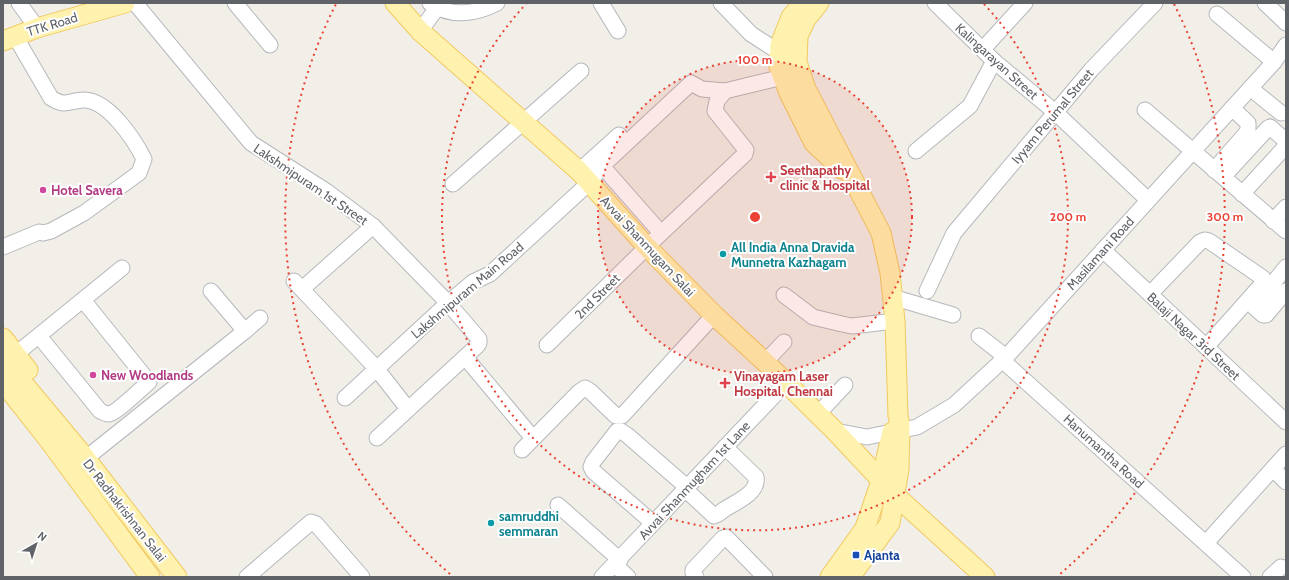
<svg xmlns="http://www.w3.org/2000/svg" width="1289" height="580" viewBox="0 0 1289 580" font-family="Cabin,sans-serif">
  <rect width="100%" height="100%" fill="#f1efe8"/>
  <g fill="none" stroke-linecap="round" stroke-linejoin="round">
    <g stroke="#b5b8bc" stroke-width="17">
      <g id="minor">
        <path d="M19 3 37 28"/>
        <path d="M135 3 251 143 326 191 373 226 448 303 479 339V343L477 346 377 438"/>
        <path d="M235 3 270 45"/>
        <path d="M430 3C451 18 476 14 497 3"/>
        <path d="M601 3 618 31"/>
        <path d="M721 3 751 34 779 52"/>
        <path d="M935 3 994 61 1055 112 1148 200"/>
        <path d="M1265 3 1286 23"/>
        <path d="M1217 14 1274 62"/>
        <path d="M420 31 437 8"/>
        <path d="M983 49 1025 3"/>
        <path d="M1250 88 1281 113"/>
        <path d="M1145 110 1286 231"/>
        <path d="M916 151 970 106 994 61"/>
        <path d="M1214 170 1248 131V123L1232 108"/>
        <path d="M579 171 619 135"/>
        <path d="M1223 177 1268 128 1270 127 1286 141"/>
        <path d="M453 184 581 71"/>
        <path d="M1242 194 1286 146"/>
        <path d="M1273 221 1286 207"/>
        <path d="M661 233 602 166 691 83 702 89 725 91"/>
        <path d="M3 247 39 232 43 233 51 231 84 213 139 173 144 159C134 139 108 100 84 100 69 100 67 108 51 98L15 36"/>
        <path d="M1103 250 1286 422"/>
        <path d="M1286 267 1254 307 1263 315H1266L1286 291"/>
        <path d="M294 281 376 368 408 409"/>
        <path d="M302 289 373 226"/>
        <path d="M211 291 245 331 260 318"/>
        <path d="M927 291 954 233 1091 70 1155 3"/>
        <path d="M1150 294 1200 242 1205 240 1209 241 1263 278 1264 282 1206 347"/>
        <path d="M784 295 813 317 842 324 852 326 895 321"/>
        <path d="M892 297 953 315"/>
        <path d="M39 336 100 411C103 412 105 414 109 414 116 413 142 388 149 382L83 300"/>
        <path d="M979 336 1006 357"/>
        <path d="M547 345 653 241 745 154 746 150 715 111 717 101 725 91 783 77"/>
        <path d="M16 354 122 268"/>
        <path d="M465 357 532 437"/>
        <path d="M1002 360 1243 577"/>
        <path d="M765 362 784 342"/>
        <path d="M345 398 448 303 473 282 490 274 589 183 602 166"/>
        <path d="M817 415 845 385"/>
        <path d="M835 431 867 437 917 427 954 405 1006 357 1274 62 1286 45"/>
        <path d="M522 450 579 392 585 388 590 391 616 416H622L714 315"/>
        <path d="M85 459 245 331"/>
        <path d="M1273 469 1286 482"/>
        <path d="M686 490 714 516C719 515 720 512 725 509 736 502 759 493 756 477L725 447"/>
        <path d="M558 505 620 560"/>
        <path d="M653 523 593 471 591 467 593 462 617 431H621L627 435 688 488"/>
        <path d="M1206 543 1286 454"/>
        <path d="M615 565 628 577"/>
        <path d="M247 577 311 522 316 524 362 577"/>
        <path d="M602 577 786 383"/>
        <path d="M696 577 693 573V570L723 538 726 537 765 577"/>
        <path d="M1270 577 1281 567"/>
      </g>
    </g>
    <g stroke="#f2c960" stroke-width="21">
      <g id="major">
        <path d="M395 3 420 31 579 171 647 247 714 315 765 362 835 431 895 495 985 577"/>
        <path d="M803 3 791 17 780 45 779 67 789 93 814 143 842 169"/>
        <path d="M819 3 806 19 798 36 797 62 806 89 881 233 890 273 895 321 898 416 900 425 899 469 890 523 850 577"/>
        <path d="M3 41 37 28 125 3"/>
        <path d="M3 338 28 370"/>
        <path d="M3 359 83 455 177 577"/>
        <path d="M3 382 48 439 150 577"/>
        <path d="M830 577 865 528 881 481 892 432"/>
      </g>
    </g>
    <use href="#minor" stroke="#fff" stroke-width="15"/>
    <use href="#major" stroke="#fff2af" stroke-width="19"/>
  </g>
  <circle cx="755" cy="217" r="157" fill="#ea4335" fill-opacity=".12"/>
  <g fill="none" stroke="#ea4335" stroke-width="2" stroke-dasharray="2 4">
    <circle cx="755" cy="217" r="157"/>
    <path d="M984 4A313 313 0 1 1 526 4"/>
    <path d="M450 574A470 470 0 0 1 336 4M1174 4A470 470 0 0 1 1060 574"/>
  </g>
  <g fill="#e0444e" stroke="#fff" stroke-width="1.5">
    <path d="M769 171h4v4h4v4h-4v4h-4v-4h-4v-4h4z"/>
    <path d="M723 377h4v4h4v4h-4v4h-4v-4h-4v-4h4z"/>
  </g>
  <g fill="#d1479c" stroke="#fff" stroke-width="1.5">
    <circle cx="43" cy="190" r="4"/>
    <circle cx="93" cy="375" r="4"/>
  </g>
  <g fill="#0f9aa8" stroke="#fff" stroke-width="1.5">
    <circle cx="723" cy="254" r="4"/>
    <circle cx="491" cy="523" r="4"/>
  </g>
  <rect fill="#1a4fb4" stroke="#fff" stroke-width="1.5" x="852" y="551" width="8" height="8" rx="2"/>
  <g text-anchor="middle" dominant-baseline="central" stroke-width="4" stroke-linejoin="round" paint-order="stroke">
    <g font-size="13" fill="#5f6368" stroke="#fff">
      <text transform="translate(52 24) rotate(-17)">TTK Road</text>
      <text transform="translate(997 61) rotate(42)">Kalingarayan Street</text>
      <text transform="translate(1052 116) rotate(-50)">Iyyam Perumal Street</text>
      <text transform="translate(311 184) rotate(34)">Lakshmipuram 1st Street</text>
      <text transform="translate(648 246) rotate(47)">Avvai Shanmugam Salai</text>
      <text transform="translate(1100 253) rotate(-48)">Masilamani Road</text>
      <text transform="translate(467 290) rotate(-40)">Lakshmipuram Main Road</text>
      <text transform="translate(597 296) rotate(-45)">2nd Street</text>
      <text transform="translate(1194 336) rotate(43)">Balaji Nagar 3rd Street</text>
      <text transform="translate(1104 451) rotate(42)">Hanumantha Road</text>
      <text transform="translate(694 480) rotate(-47)">Avvai Shanmugham 1st Lane</text>
      <text transform="translate(125 510) rotate(52)">Dr Radhakrishnan Salai</text>
    </g>
    <g font-size="13" font-weight="bold" fill="#be3a42" stroke="#fff" text-anchor="start">
      <text x="780" y="170">Seethapathy<tspan x="780" dy="15">clinic &amp; Hospital</tspan></text>
      <text x="734" y="376">Vinayagam Laser<tspan x="734" dy="15">Hospital, Chennai</tspan></text>
    </g>
    <g font-size="13" font-weight="bold" fill="#b23c85" stroke="#fff" text-anchor="start">
      <text x="51" y="190">Hotel Savera</text>
      <text x="101" y="375">New Woodlands</text>
    </g>
    <g font-size="13" font-weight="bold" fill="#0d838f" stroke="#fff" text-anchor="start">
      <text x="731" y="247">All India Anna Dravida<tspan x="731" dy="15">Munnetra Kazhagam</tspan></text>
      <text x="499" y="516">samruddhi<tspan x="499" dy="15">semmaran</tspan></text>
    </g>
    <g font-size="13" font-weight="bold" fill="#164399" stroke="#fff" text-anchor="start">
      <text x="864" y="555">Ajanta</text>
    </g>
  </g>
  <circle cx="755" cy="217" r="6" fill="#ea4335" stroke="#fff" stroke-width="2"/>
  <g font-size="12" text-anchor="middle" font-weight="bold" fill="#ea4335" stroke="#fff" stroke-width="4" stroke-linejoin="round" paint-order="stroke">
    <text x="755" y="64">100 m</text>
    <text x="1068" y="221">200 m</text>
    <text x="1225" y="221">300 m</text>
  </g>
  <rect width="1289" height="580" fill="none" stroke="#5f6368" stroke-width="8"/>
  <g transform="translate(36 544) rotate(39)" stroke="#ffffff" stroke-width="3" paint-order="stroke">
  <path d="M0-3L7 15L0 10L-7 15Z" fill="#5f6368"/>
  <text y="-6" font-size="11" font-weight="bold" text-anchor="middle" fill="#5f6368">N</text>
  </g>
</svg>
